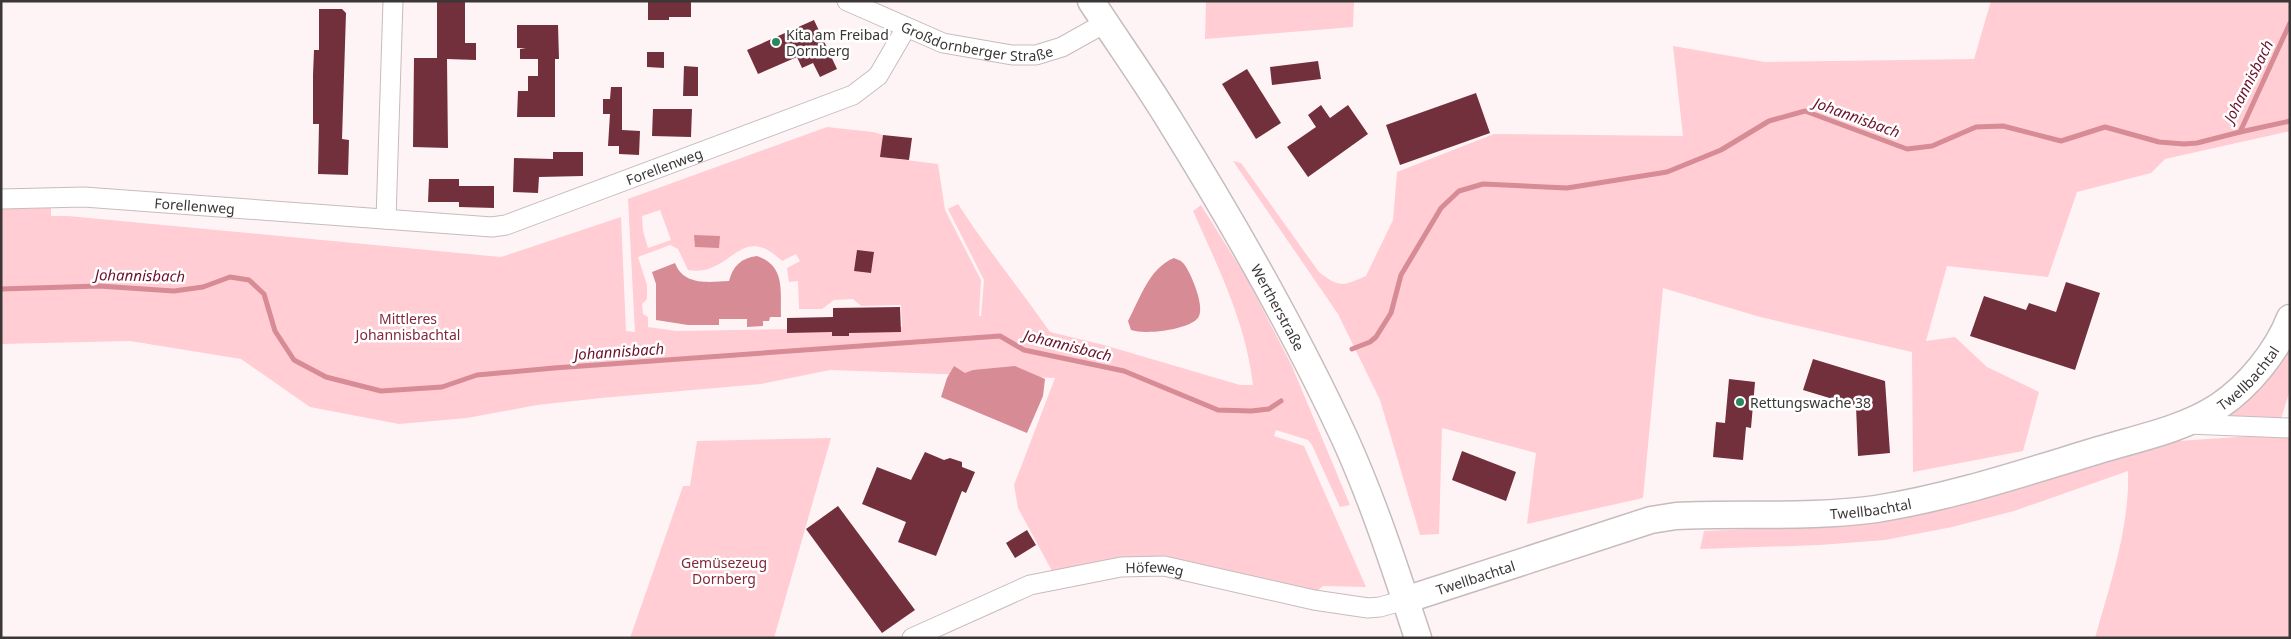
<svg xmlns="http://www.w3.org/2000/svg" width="2291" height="639" viewBox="0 0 2291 639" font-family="'Noto Sans',sans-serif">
  <rect width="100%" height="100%" fill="#fff4f5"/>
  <g fill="#ffcdd3" fill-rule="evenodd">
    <path d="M1206 1H1354L1353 27 1205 39Z"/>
    <path d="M1991 1H2290V131L2165 159 2151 173 2077 192 2048 277 1947 266 1926 341 1955 337 1987 367 2039 392 2023 451 1913 472 1912 352 1760 317 1663 288 1643 498 1527 524 1536 453 1442 428 1439 534 1420 535 1380 400 1338 314 1233 161 1241 163 1319 272C1339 288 1343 286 1366 276L1393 220 1397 172 1494 134 1683 136 1673 46 1765 62 1974 59Z"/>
    <path d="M827 127 873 132 883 135 881 157 938 164 945 210 981 280 979 316H981L984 280 948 209 958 204C987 249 1020 289 1050 332L1104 345 1240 385H1253C1246 323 1218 267 1193 211L1201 205 1246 277 1291 364 1350 505 1340 507 1312 445 1308 440 1276 430 1274 436 1304 446 1366 587 1323 586 1317 591 1110 560 1052 571 1018 508 1014 485 1055 378 830 370 761 384 601 398 537 405 467 418 399 424 310 407 241 359 130 341 1 344V209L51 208V216H68L501 257 621 217 626 331 635 332 628 199ZM660 210 671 240 648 248 643 231 642 216ZM670 245 678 249 688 270C732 278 739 220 782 261L796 254 800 261 787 268 789 282 798 281 799 309H822L834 300 853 299 861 306 901 305 902 327 676 331 648 327V317L643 314 642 304 647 299V285L638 257Z"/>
    <path d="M2290 348V390L2280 422 2233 420 2230 414 2253 395Z"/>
    <path d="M2267 435 2290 437V638H2095C2110 584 2130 527 2128 471L2014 511 1952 527 1885 540 1820 545 1700 549 1704 531 1825 526 1884 522 1953 507 2012 491 2178 441Z"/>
    <path d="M831 438 774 638H630L683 486H690L697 441Z"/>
  </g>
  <g fill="#d68b95">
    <path d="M694 235 720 236 719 248 695 247Z"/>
    <path d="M757 256C786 266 780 291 781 317H770L769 321H763V326L747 327V319H719V325H688L656 320V284L652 272 675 263C684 286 708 282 729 281 733 266 741 258 757 256Z"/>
    <path d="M1174 258C1178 260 1181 260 1184 264 1191 273 1206 308 1198 318 1188 330 1145 335 1131 330L1128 321C1140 299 1149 268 1174 258Z"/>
    <path d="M954 366 965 373 973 370 1015 366 1045 379 1043 396 1027 433 941 397 947 378Z"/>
  </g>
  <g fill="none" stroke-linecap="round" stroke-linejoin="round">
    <g stroke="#d68b95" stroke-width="5">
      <path d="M2240 132 2290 121"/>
      <path d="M1 289 99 286 174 291 203 287 230 277 249 280 264 294 275 331 294 360 326 377 381 391 442 387 477 375 554 368 1000 336 1024 350 1124 371 1218 410 1251 411 1269 409 1281 401"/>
      <path d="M1352 349 1370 342 1376 337 1391 313 1401 275 1441 208 1459 191 1483 184 1567 188 1667 172 1721 150 1769 121 1805 111 1907 149 1932 146 1976 127 2003 126 2061 141 2105 127 2159 142 2184 144 2197 143 2240 132 2290 23"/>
    </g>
  </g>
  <g fill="#71303c">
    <path d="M437 1H465V43H476V60L447 59 448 148 413 147 414 58H437Z"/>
    <path d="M648 2H691V17H669V20H648Z"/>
    <path d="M319 9H342L346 13 342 139 349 140 348 175 318 174 319 124H313V75L314 50H319Z"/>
    <path d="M814 20 837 69 820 77 813 63 802 68 797 57 758 74 747 50Z"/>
    <path d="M517 25H558L559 59H555V117H517L518 91H528V76H538V59H520V49L526 48H517Z"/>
    <path d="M647 52H664V68L647 67Z"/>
    <path d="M1318 61 1321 79 1272 85 1270 67Z"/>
    <path d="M684 66 698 67V96H683Z"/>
    <path d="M1247 69 1281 123 1256 139 1222 84Z"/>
    <path d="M611 87H622V130L640 131 639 155 619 154V146H608L610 114H603V99H610Z"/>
    <path d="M1476 93 1490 133 1400 165 1386 125Z"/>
    <path d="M1321 105 1330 118 1348 105 1368 134 1308 177 1287 147 1316 127 1308 115Z"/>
    <path d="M653 109H692L691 137 652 136Z"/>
    <path d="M883 135 912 138 909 160 880 157Z"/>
    <path d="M553 152H583V176L539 177 538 193 513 192 514 158 553 159Z"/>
    <path d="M429 179H459V186H494V208L459 207V202H428Z"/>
    <path d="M857 250 874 252 871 273 854 271Z"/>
    <path d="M2066 282 2100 293 2075 370 1970 336 1984 296 2026 310 2029 303 2056 312Z"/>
    <path d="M900 307 901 332 849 333V336H832V332L787 333V318L833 317V308Z"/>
    <path d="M1813 359 1885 381 1890 453 1858 456 1856 406 1803 390Z"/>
    <path d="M1729 379 1755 382 1751 428 1746 427 1743 460 1713 457 1716 422 1725 423Z"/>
    <path d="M1462 451 1516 472 1506 501 1452 480Z"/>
    <path d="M925 452 944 460 950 458 962 462V467L975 472 966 493 962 491 936 556 898 542 906 522 862 504 877 467 911 480Z"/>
    <path d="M838 506 915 610 882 633 806 529Z"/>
    <path d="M1027 530 1036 545 1015 558 1006 543Z"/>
  </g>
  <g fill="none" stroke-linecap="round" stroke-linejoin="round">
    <g stroke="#c7bcbd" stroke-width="21">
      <g id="street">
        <path id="s1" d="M847 1 943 43 1012 55H1036L1062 47 1105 23"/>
        <path id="s2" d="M1 199 84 197 492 227 506 225 853 95 878 76 906 28"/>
        <path d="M386 219 393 1"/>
        <path d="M2187 424 2290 428"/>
        <path id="s3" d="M912 638 1030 585 1121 567 1164 566 1314 600 1368 608 1380 607 1405 600"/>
      </g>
    </g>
    <g stroke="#c7bcbd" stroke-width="29">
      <g id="secondary">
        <path id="s4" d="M1091 1C1117 41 1145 80 1170 121 1234 224 1294 329 1345 439 1374 503 1396 571 1418 638"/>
        <path id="s5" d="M1405 600 1651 520 1676 516C1742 513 1811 518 1876 509 1952 497 2026 472 2099 450 2139 438 2184 429 2219 406 2249 386 2277 351 2290 318"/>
      </g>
    </g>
    <use href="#street" stroke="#fff" stroke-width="19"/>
    <use href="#secondary" stroke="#fff" stroke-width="26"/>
  </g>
  <g fill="#2a875f" stroke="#fff" stroke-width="2">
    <circle cx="776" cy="42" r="5"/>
    <circle cx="1740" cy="402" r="5"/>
  </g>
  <g text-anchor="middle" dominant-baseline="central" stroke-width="5" stroke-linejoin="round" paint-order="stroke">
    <g font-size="14" fill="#3b3737" stroke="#fff" text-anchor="start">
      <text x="786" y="34">Kita am Freibad<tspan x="786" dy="16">Dornberg</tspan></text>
      <text x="1750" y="402">Rettungswache 38</text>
    </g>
    <g font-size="14" fill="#3b3737" stroke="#fff">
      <text stroke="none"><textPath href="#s1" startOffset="138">Großdornberger Straße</textPath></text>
      <text stroke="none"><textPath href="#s2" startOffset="675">Forellenweg</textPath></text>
      <text stroke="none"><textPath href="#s2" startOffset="194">Forellenweg</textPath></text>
      <text stroke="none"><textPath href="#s4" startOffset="359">Wertherstraße</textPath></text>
      <text stroke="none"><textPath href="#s5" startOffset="884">Twellbachtal</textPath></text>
      <text stroke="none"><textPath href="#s5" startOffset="479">Twellbachtal</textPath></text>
      <text stroke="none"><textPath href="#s3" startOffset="256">Höfeweg</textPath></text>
      <text stroke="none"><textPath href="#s5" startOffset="74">Twellbachtal</textPath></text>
    </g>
    <g font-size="14" fill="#82283c" stroke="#fff">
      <text x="408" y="318">Mittleres<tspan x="408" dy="16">Johannisbachtal</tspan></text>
      <text x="724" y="562">Gemüsezeug<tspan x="724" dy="16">Dornberg</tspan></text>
    </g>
    <g font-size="15" font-style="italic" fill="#6b112a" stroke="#fff">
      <text transform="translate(2248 81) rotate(-63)">Johannisbach</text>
      <text transform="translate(1857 117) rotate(20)">Johannisbach</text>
      <text transform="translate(140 275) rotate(1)">Johannisbach</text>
      <text transform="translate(1068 345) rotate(14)">Johannisbach</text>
      <text transform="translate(619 351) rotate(-4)">Johannisbach</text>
    </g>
  </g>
  <rect width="2291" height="639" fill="none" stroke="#3b3737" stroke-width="5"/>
</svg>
